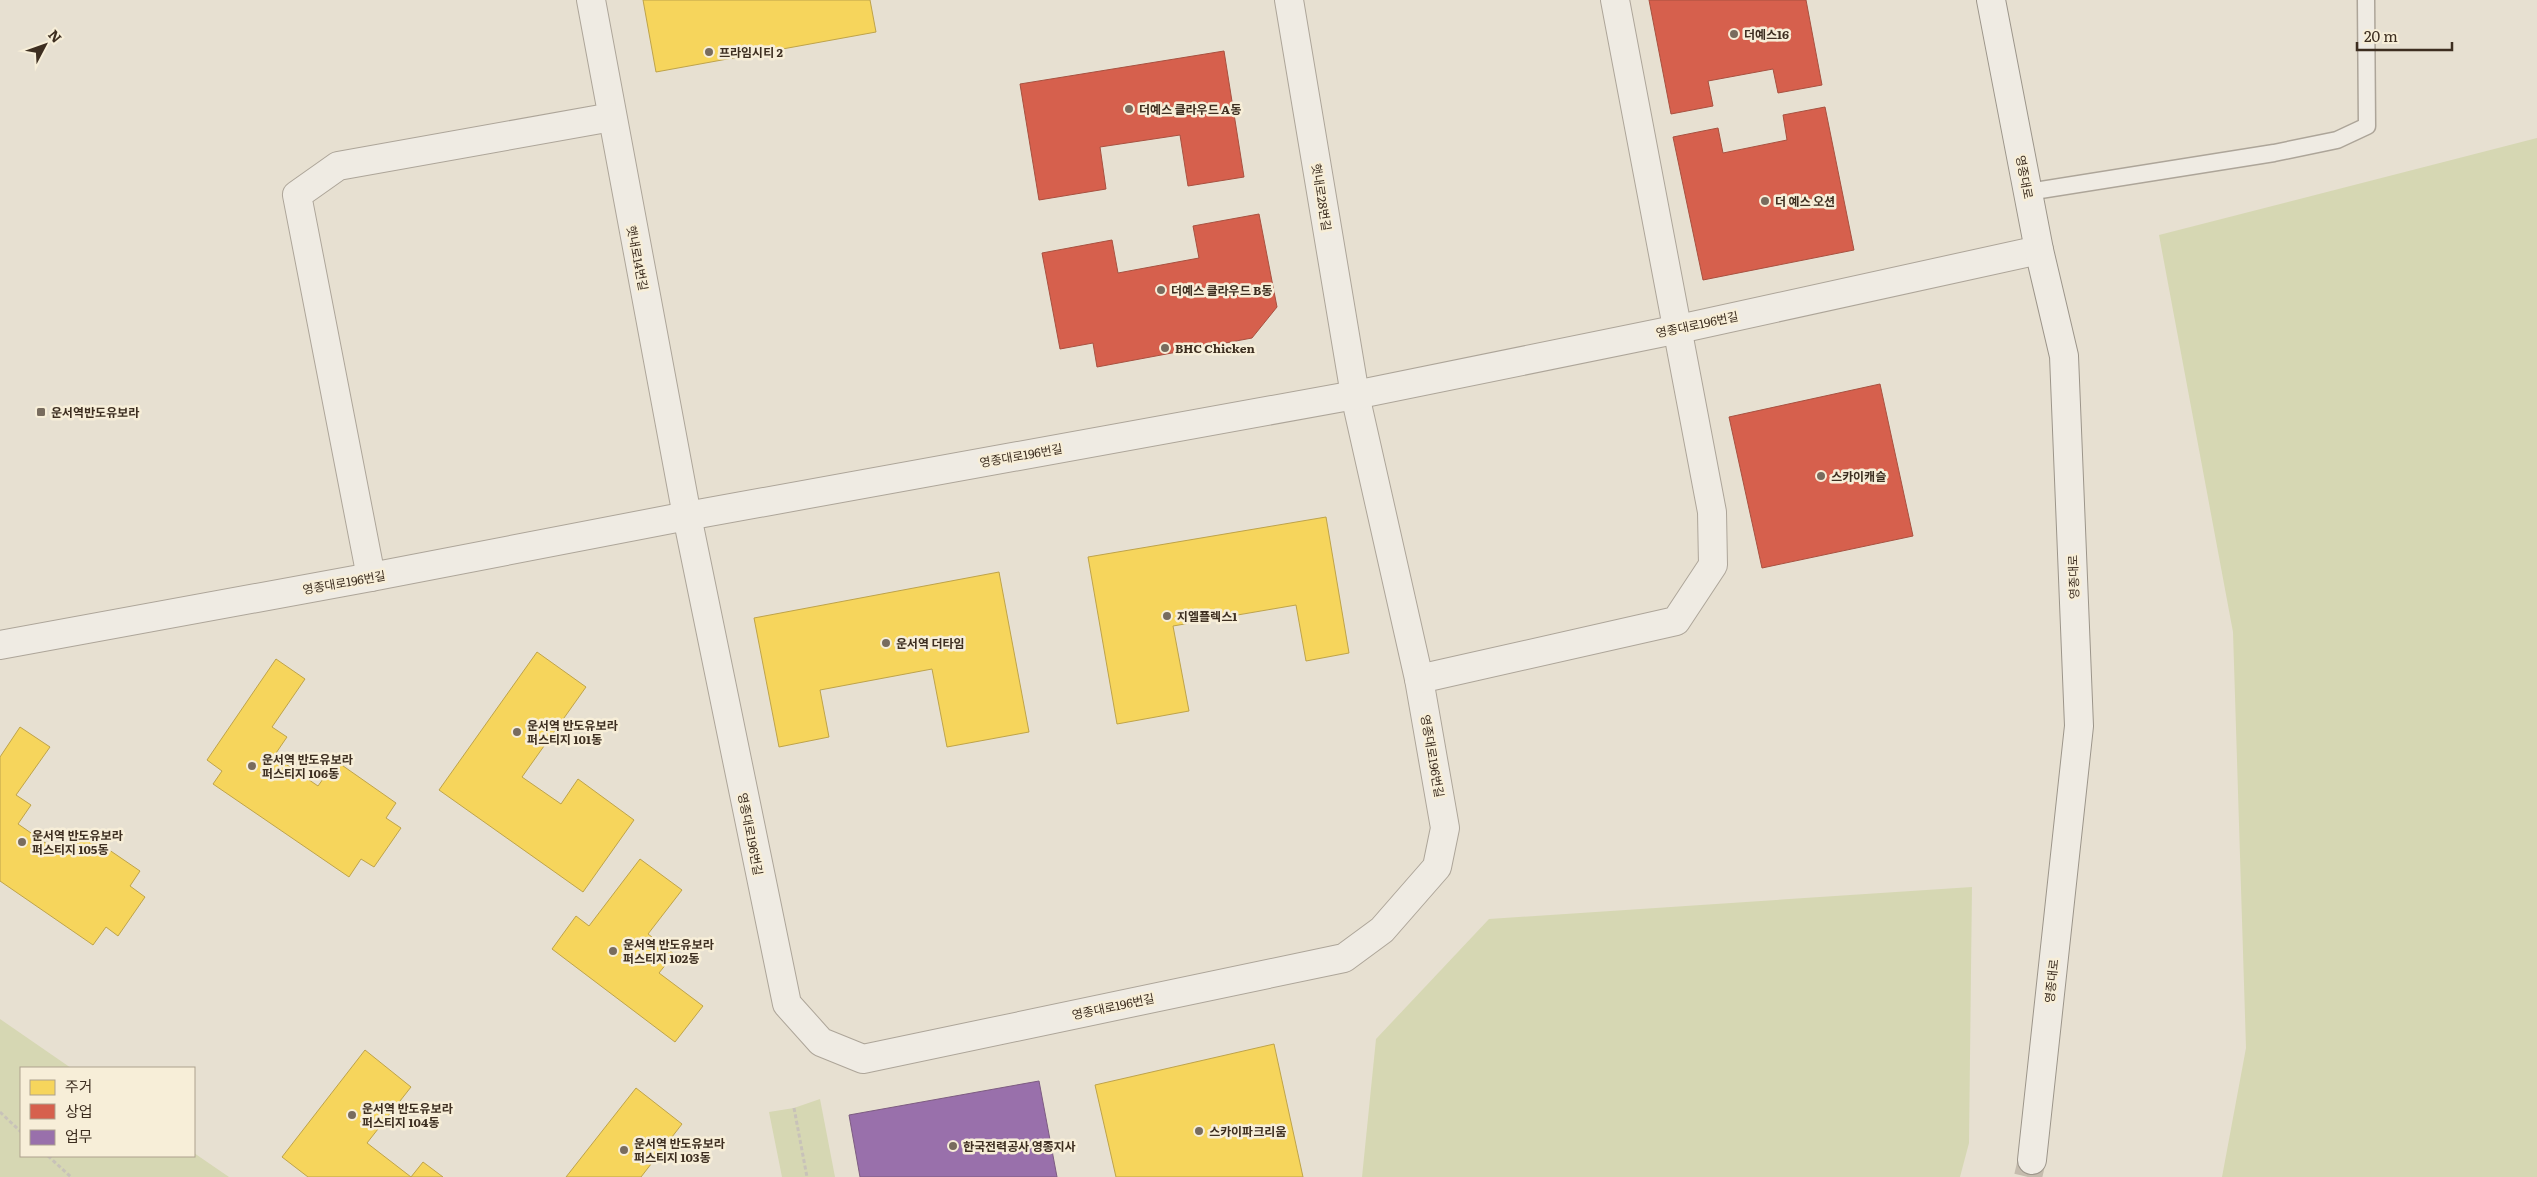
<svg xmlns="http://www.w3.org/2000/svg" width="2537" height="1177" viewBox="0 0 2537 1177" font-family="Literata,'Noto Sans KR',serif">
  <rect width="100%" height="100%" fill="#e7e0d1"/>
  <g fill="#d6d7b3">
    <path d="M2537 138V1177H2222L2246 1048 2233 632 2159 235Z"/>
    <path d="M1972 887 1969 1143 1960 1177H1362L1376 1039 1489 919Z"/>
    <path d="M0 1019 71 1068H21V1156H194V1153L229 1177H0Z"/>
    <path d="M820 1099 835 1177H782L769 1112 794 1108Z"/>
  </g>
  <g fill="#f6d55c" stroke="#bea34a">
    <path d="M643 0H870L876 32 656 72Z"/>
    <path d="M1326 517 1349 653 1306 661 1296 605 1173 626 1189 711 1117 724 1088 557Z"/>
    <path d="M999 572 1029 732 947 747 932 669 820 690 829 737 779 747 754 618Z"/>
    <path d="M537 652 586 687 522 777 561 804 578 779 634 820 583 892 439 790Z"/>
    <path d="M276 659 305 679 272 727 287 737 274 756 318 786 336 761 396 803 386 818 401 828 374 867 361 859 349 877 213 784 222 771 207 760Z"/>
    <path d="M20 727 50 747 16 795 31 805 18 824 63 855 80 830 140 871 130 886 145 897 118 936 106 927 93 945 0 881V757Z"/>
    <path d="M640 859 682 890 648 934 674 954 659 973 703 1006 675 1042 552 949 576 916 589 926Z"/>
    <path d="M1274 1044 1303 1177H1116L1095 1085Z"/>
    <path d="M365 1050 411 1087 367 1143 411 1177H308L282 1157Z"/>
    <path d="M636 1088 682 1124 641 1177H566Z"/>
    <path d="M423 1162 443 1177H411Z"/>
  </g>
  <g fill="#d6604d" stroke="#a85140">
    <path d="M1649 0H1806L1822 85 1778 93 1773 69 1708 81 1713 106 1671 114Z"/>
    <path d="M1224 51 1244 177 1188 186 1180 135 1100 147 1106 189 1039 200 1020 84Z"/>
    <path d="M1825 107 1854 250 1703 280 1673 137 1718 128 1723 153 1787 140 1783 115Z"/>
    <path d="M1259 214 1277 307 1252 338 1097 367 1093 343 1060 349 1042 253 1112 240 1118 273 1199 258 1193 226Z"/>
    <path d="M1880 384 1913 536 1762 568 1729 417Z"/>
  </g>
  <path fill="#9970ab" stroke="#7d5c81" d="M1039 1081 1057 1177H860L849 1115Z"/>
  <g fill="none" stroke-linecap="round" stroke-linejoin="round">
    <path stroke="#c5bcae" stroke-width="28" stroke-dasharray="28 14" stroke-linecap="butt" d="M2028 1177 2032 1160"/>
    <g stroke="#ada599" stroke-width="19">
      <path id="lane" d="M2028 192 2274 153 2337 140 2367 126 2366 0"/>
    </g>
    <g stroke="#ada599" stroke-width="30">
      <g id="street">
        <path d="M591 0 687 516 787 1004 821 1042 863 1059 1344 958 1382 930 1437 867 1445 828 1419 679 1355 395 1289 0"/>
        <path d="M371 577 297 195 338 166 612 117"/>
        <path d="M0 645 371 577 687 516 1355 395 1679 329 2039 250"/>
        <path d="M1419 679 1676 621 1713 565 1712 512 1615 0"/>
      </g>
    </g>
    <g stroke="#9c958a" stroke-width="30">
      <path id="secondary" d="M1991 0 2039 250 2064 356 2079 726 2032 1160"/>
    </g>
    <g stroke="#c8c2b9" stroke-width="3" stroke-dasharray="4 2.5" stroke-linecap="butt">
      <path d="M794 1108 807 1177"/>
      <path d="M0 1112 21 1132"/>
      <path d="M48 1156 71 1177"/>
    </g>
    <use href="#lane" stroke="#efebe3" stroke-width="16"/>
    <use href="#street" stroke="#efebe3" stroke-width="28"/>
    <use href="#secondary" stroke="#efebe3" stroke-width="28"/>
  </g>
  <g fill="#786c5e" stroke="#f7eed8" stroke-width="2">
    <circle cx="1734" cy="34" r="5"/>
    <circle cx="709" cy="52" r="5"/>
    <circle cx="1129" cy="109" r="5"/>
    <circle cx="1765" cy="201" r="5"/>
    <circle cx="1161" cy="290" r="5"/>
    <circle cx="1165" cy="348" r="5"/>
    <rect x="36" y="407" width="10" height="10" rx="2.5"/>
    <circle cx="1821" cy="476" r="5"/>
    <circle cx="1167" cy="616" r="5"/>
    <circle cx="886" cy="643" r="5"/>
    <circle cx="517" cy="732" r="5"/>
    <circle cx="252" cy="766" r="5"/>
    <circle cx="22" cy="842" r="5"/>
    <circle cx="613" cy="951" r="5"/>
    <circle cx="352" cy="1115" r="5"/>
    <circle cx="1199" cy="1131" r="5"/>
    <circle cx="953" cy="1146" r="5"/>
    <circle cx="624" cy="1150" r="5"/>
  </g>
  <g text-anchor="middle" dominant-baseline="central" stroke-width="5" stroke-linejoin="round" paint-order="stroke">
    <g font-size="12" font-weight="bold" fill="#3d2e20" stroke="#f7eed8" text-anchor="start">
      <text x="1744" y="34">더예스16</text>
      <text x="719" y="52">프라임시티 2</text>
      <text x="1139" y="109">더예스 클라우드 A동</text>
      <text x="1775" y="201">더 예스 오션</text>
      <text x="1171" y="290">더예스 클라우드 B동</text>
      <text x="1175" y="348">BHC Chicken</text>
      <text x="51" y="412">운서역반도유보라</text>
      <text x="1831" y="476">스카이캐슬</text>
      <text x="1177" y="616">지엘플렉스1</text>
      <text x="896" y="643">운서역 더타임</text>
      <text x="527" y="725">운서역 반도유보라<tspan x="527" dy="14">퍼스티지 101동</tspan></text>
      <text x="262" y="759">운서역 반도유보라<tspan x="262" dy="14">퍼스티지 106동</tspan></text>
      <text x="32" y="835">운서역 반도유보라<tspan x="32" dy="14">퍼스티지 105동</tspan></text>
      <text x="623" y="944">운서역 반도유보라<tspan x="623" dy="14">퍼스티지 102동</tspan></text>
      <text x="362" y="1108">운서역 반도유보라<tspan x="362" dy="14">퍼스티지 104동</tspan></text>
      <text x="1209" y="1131">스카이파크리움</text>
      <text x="634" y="1143">운서역 반도유보라<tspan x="634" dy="14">퍼스티지 103동</tspan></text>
      <text x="963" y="1146">한국전력공사 영종지사</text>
    </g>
    <g font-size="12" fill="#3d2e20" stroke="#f7eed8">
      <text transform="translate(2025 177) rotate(79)">영종대로</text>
      <text transform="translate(1322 197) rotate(81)">햇내로28번길</text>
      <text transform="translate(638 258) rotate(79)">햇내로14번길</text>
      <text transform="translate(1697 324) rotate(-12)">영종대로196번길</text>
      <text transform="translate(1021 455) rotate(-10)">영종대로196번길</text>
      <text transform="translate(2073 577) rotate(-92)">영종대로</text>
      <text transform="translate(344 582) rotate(-10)">영종대로196번길</text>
      <text transform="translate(1433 756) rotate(80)">영종대로196번길</text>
      <text transform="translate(751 834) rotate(79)">영종대로196번길</text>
      <text transform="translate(2051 981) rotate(-84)">영종대로</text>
      <text transform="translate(1113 1006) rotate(-12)">영종대로196번길</text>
    </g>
  </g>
  <rect x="20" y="1067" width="175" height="90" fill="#f7eed8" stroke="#ada18e"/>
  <rect x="30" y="1080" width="25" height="15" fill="#f6d55c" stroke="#ada18e"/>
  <text x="65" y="1092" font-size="15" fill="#3d2e20">주거</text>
  <rect x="30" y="1104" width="25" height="15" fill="#d6604d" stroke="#ada18e"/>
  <text x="65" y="1117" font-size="15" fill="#3d2e20">상업</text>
  <rect x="30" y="1130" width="25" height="15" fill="#9970ab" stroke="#ada18e"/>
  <text x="65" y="1142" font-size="15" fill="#3d2e20">업무</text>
  <g transform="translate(45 45) rotate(49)" stroke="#f7eed8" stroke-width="4" paint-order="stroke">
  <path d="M0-4L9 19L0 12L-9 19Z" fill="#3d2e20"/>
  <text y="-8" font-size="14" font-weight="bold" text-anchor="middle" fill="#3d2e20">N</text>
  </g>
  <path d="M2357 42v8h95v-8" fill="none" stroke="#3d2e20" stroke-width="2.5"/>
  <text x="2364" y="42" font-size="15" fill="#3d2e20" stroke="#f7eed8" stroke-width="4" paint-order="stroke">20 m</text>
</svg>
